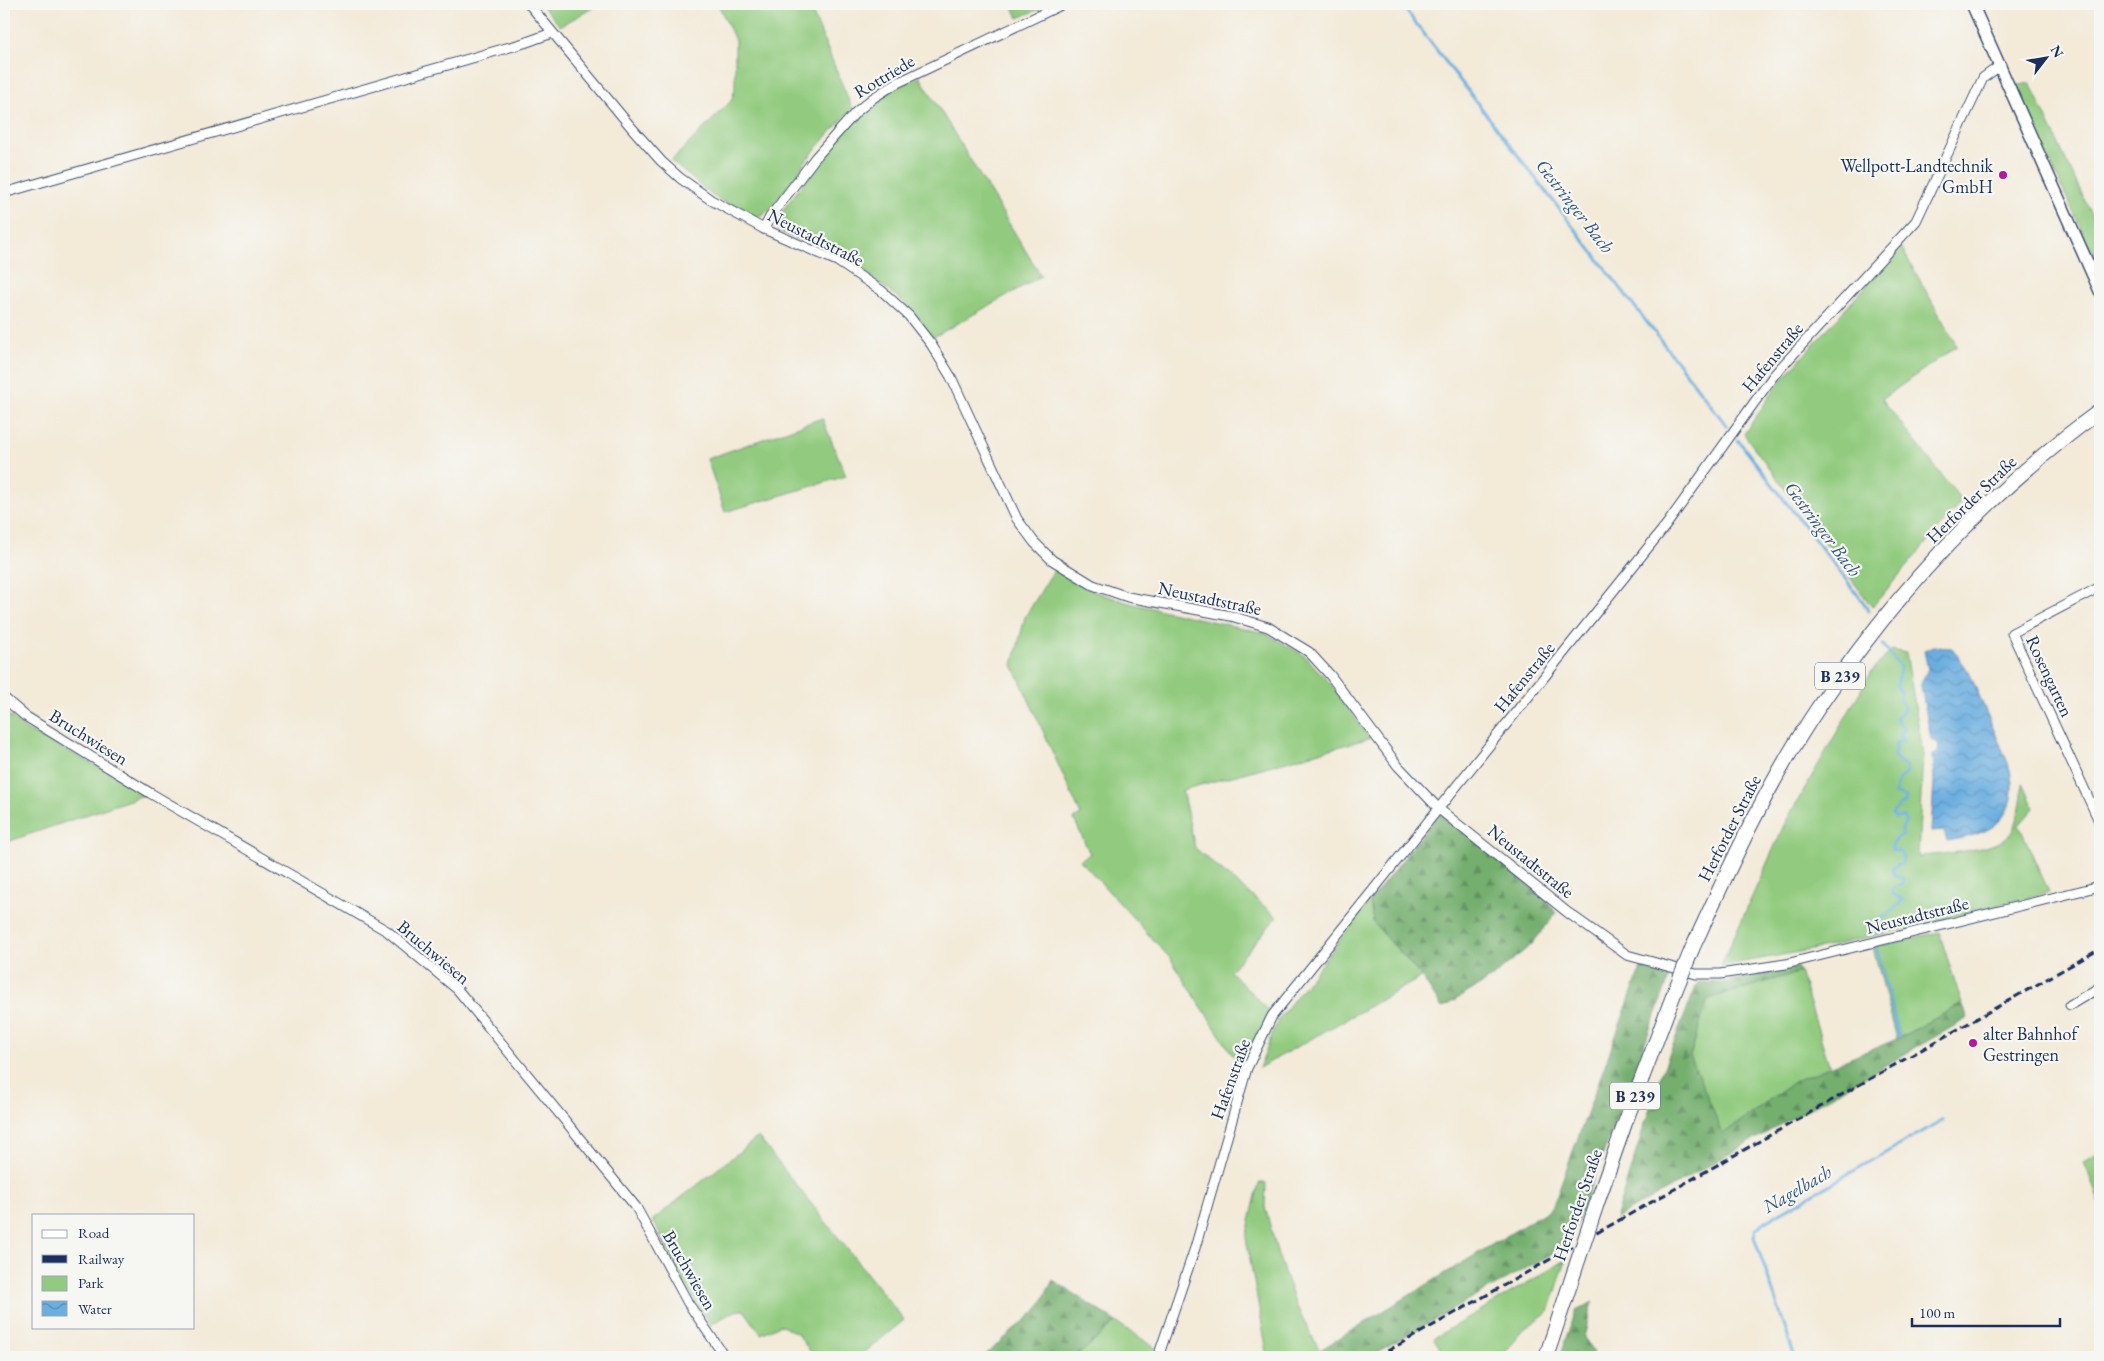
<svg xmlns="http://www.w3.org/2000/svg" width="2104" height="1361" viewBox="0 0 2104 1361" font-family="'EB Garamond',serif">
  <defs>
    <pattern id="forest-firs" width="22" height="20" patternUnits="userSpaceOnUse" patternTransform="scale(1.25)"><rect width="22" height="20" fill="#75af6e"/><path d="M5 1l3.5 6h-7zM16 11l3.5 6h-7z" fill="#5f8f5e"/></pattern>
    <pattern id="water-waves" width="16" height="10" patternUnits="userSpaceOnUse" patternTransform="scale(1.25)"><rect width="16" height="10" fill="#6baee0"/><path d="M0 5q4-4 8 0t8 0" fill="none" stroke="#578eb9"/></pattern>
  </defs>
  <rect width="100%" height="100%" fill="#f6f6f2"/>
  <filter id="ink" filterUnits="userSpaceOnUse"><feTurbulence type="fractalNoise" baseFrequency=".02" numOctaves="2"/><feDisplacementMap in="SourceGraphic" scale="10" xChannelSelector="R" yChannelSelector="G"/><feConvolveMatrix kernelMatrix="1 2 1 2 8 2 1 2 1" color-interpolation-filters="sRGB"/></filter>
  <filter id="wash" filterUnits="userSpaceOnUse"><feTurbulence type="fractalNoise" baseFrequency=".0096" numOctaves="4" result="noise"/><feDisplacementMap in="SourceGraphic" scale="20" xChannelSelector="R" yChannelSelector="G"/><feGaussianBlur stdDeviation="1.12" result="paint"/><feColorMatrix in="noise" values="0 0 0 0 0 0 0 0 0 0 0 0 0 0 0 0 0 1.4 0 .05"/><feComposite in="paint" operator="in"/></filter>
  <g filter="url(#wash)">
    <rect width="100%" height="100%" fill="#f3ead8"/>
    <g fill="#92cb7f" stroke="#567d6e">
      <path d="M541 4H600L560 26Z"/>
      <path d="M718 4H809L852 108 808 158 770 210 755 218 713 196 671 161 731 101 735 89V40Z"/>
      <path d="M1012 4H1052L1018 18Z"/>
      <path d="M920 77 1041 276 932 338 910 307 854 264 779 231 778 217 818 163 860 115 883 94Z"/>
      <path d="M2030 83 2100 233V270L2015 86Z"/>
      <path d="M1901 247 1957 346 1882 399 1962 501 1872 607 1744 434 1779 383Z"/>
      <path d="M822 418 846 476 725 512 707 459Z"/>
      <path d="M1054 570 1090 590 1129 603 1265 633 1305 656 1328 681 1370 738 1182 790 1195 848 1277 917 1230 971 1270 1012 1242 1065 1232 1054 1170 958 1080 860 1090 854 1074 819 1081 815 1013 665 1025 617Z"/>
      <path d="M1892 650 1906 653 1923 753 1918 856C1937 855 1994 850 2008 837 2019 827 2022 797 2023 783L2034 808 2019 825 2049 892 1936 921 1827 947 1721 966 1785 823 1872 671Z"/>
      <path d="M4 711 26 730 150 793 4 843Z"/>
      <path d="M1370 901 1373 922 1422 977 1259 1068 1278 1020Z"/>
      <path d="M1939 932 1962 1004 1897 1039 1873 947Z"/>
      <path d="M1800 972 1830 1068 1795 1081 1723 1135 1690 1056 1708 998Z"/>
      <path d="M758 1137 904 1320 859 1357H814L797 1333 780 1325 761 1334 744 1310 735 1311 710 1325 686 1287 653 1220Z"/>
      <path d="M2100 1153V1203L2084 1162Z"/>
      <path d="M1259 1183H1266L1265 1207 1278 1255 1296 1305 1323 1357H1268L1246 1238Z"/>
      <path d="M1566 1260 1549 1312 1521 1331 1502 1357H1445L1434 1338Z"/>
      <path d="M1116 1322 1157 1349 1154 1357H1076Z"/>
    </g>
    <g fill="url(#forest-firs)" stroke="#486f66">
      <path d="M1440 812 1546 899 1556 913 1532 944 1490 979 1442 1008 1422 977 1373 922 1370 901Z"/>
      <path d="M1642 965 1671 973 1569 1244 1368 1357H1323L1320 1350 1552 1208Z"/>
      <path d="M1797 967 1800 972 1708 999 1690 1056 1723 1134 1795 1081 1897 1039 1962 1004 1968 1018 1615 1219 1657 1085 1698 982 1720 983Z"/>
      <path d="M1053 1280 1116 1322 1076 1357H983L1038 1309Z"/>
      <path d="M1593 1302 1584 1337 1594 1353 1592 1357H1559L1576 1311Z"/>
    </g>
    <path fill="url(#water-waves)" stroke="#436e9f" d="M1934 647 1952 648 1969 672 2006 758C2015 780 2016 808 1995 825 1982 835 1962 838 1947 841L1944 831 1931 832 1934 781 1933 755 1938 753 1939 744 1931 739 1921 686V683L1928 669 1924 651Z"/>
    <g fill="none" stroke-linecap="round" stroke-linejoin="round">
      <g stroke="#6baee0" stroke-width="3">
        <path d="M1401 4 1727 426"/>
        <path d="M1738 440 1864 603 1868 611"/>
        <path d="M1876 933 1877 922C1883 918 1900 905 1903 899L1894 895 1892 890 1903 883V878L1895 875 1892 870 1896 865 1902 863 1903 858 1901 852 1892 850C1892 842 1894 838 1902 835V828L1906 822 1904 817 1895 818 1892 814 1899 805 1905 803 1906 797 1895 793 1899 779 1907 773 1906 766 1899 762 1894 756 1896 743 1903 741 1900 735 1905 729 1898 723 1896 717 1904 711V705L1900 700 1901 692 1897 686 1900 667 1883 645"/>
        <path d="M1877 949 1899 1036"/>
        <path d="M1795 1357 1754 1237 1756 1229 1766 1221 1943 1120"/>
      </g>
    </g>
  </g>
  <g filter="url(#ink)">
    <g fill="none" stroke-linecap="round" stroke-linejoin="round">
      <g stroke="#3b4b70" stroke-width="11">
        <g id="street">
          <path d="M529 4 631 127 661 161 680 178 711 200 764 229 837 261 882 291 909 316 931 344 951 377 1017 519 1034 542 1052 560 1093 585 1128 597 1231 616 1268 627 1309 652 1330 675 1398 766 1439 809 1567 912 1627 955 1696 974H1720L1786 964 2100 886"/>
          <path d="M4 193 524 43 552 33"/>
          <path d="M764 229 770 217 815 158 856 112 873 98 895 84 1063 4"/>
          <path d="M2100 587 2012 633 2100 823"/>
          <path d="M4 698 25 716 150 793 387 931 457 989 636 1207 688 1303 725 1357"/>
          <path d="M2070 1005 2100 987"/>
          <path d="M1158 1357 1195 1248 1247 1068 1272 1016 1667 524 1774 375 1916 221 1983 78 2001 65"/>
        </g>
      </g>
      <g stroke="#3b4b70" stroke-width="14">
        <path id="secondary" d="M1972 4 2100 291"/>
      </g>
      <g stroke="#3b4b70" stroke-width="16">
        <g id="primary">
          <path d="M1692 949C1730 866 1768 782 1820 705 1896 592 1990 491 2100 411"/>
          <path d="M1597 1203 1625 1123 1675 991"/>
          <path d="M1546 1357 1552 1339"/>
        </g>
      </g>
      <use href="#street" stroke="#fff" stroke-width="9"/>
      <use href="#secondary" stroke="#fff" stroke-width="11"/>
      <use href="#primary" stroke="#fff" stroke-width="14"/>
      <path stroke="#1b2f5e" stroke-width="3" stroke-dasharray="8 4" stroke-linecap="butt" d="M1377 1357 2100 949"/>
      <g stroke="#3b4b70" stroke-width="16" stroke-linecap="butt">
        <g id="primary-bridge">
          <path d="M1675 991 1692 949"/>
          <path d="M1552 1339 1597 1203"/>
        </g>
      </g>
      <use href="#primary-bridge" stroke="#fff" stroke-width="14"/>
    </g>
  </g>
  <g fill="#b5179e" stroke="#f6f6f2" stroke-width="2">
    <circle cx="2003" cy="175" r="5"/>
    <circle cx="1973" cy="1043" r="5"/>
  </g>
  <g text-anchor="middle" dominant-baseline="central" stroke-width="4.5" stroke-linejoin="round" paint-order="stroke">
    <g fill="#f6f6f2" stroke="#5d6b8a" stroke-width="1">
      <rect x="1815" y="662.5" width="50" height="27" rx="4"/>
      <rect x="1610" y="1082.5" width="50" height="27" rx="4"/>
    </g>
    <g font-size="16" font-weight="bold" fill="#1b2f5e">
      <text x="1840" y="676">B 239</text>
      <text x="1635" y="1096">B 239</text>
    </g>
    <g font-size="18" fill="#1b2f5e" stroke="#f6f6f2">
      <text transform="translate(884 76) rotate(-31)">Rottriede</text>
      <text transform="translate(816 237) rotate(27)">Neustadtstraße</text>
      <text transform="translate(1772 357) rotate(-50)">Hafenstraße</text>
      <text transform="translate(1971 499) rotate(-44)">Herforder Straße</text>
      <text transform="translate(1210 598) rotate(12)">Neustadtstraße</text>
      <text transform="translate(2050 676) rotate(65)">Rosengarten</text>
      <text transform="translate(1524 677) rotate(-51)">Hafenstraße</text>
      <text transform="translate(89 737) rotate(32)">Bruchwiesen</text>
      <text transform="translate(1729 828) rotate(-63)">Herforder Straße</text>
      <text transform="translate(1531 861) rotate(39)">Neustadtstraße</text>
      <text transform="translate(1917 915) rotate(-14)">Neustadtstraße</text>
      <text transform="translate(434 952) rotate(40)">Bruchwiesen</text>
      <text transform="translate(1230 1079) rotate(-70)">Hafenstraße</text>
      <text transform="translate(1577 1205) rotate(-71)">Herforder Straße</text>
      <text transform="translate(690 1270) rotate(60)">Bruchwiesen</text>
    </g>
    <g font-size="18" fill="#1b2f5e" stroke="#f6f6f2" text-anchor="end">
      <text x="1993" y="165">Wellpott-Landtechnik<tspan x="1993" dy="21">GmbH</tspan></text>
      <text x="1983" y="1033" text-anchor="start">alter Bahnhof<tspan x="1983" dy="21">Gestringen</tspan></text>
    </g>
    <g font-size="19" font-style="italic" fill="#335585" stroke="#f6f6f2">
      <text transform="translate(1575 206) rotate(52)">Gestringer Bach</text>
      <text transform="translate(1823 529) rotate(53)">Gestringer Bach</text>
      <text transform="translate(1797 1189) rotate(-30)">Nagelbach</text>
    </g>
  </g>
  <rect width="2104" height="1361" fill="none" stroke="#f6f6f2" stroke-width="20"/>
  <rect x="32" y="1214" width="162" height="115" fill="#f6f6f2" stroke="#9ea6b7"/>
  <rect x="42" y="1230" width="25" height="8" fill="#ffffff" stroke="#9ea6b7"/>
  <text x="78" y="1238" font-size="15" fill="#1b2f5e">Road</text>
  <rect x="42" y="1255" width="25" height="8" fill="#1b2f5e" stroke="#9ea6b7"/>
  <text x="78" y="1264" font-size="15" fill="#1b2f5e">Railway</text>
  <rect x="42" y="1276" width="25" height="15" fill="#92cb7f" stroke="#9ea6b7"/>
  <text x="78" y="1288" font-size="15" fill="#1b2f5e">Park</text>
  <rect x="42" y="1301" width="25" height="15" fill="url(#water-waves)" stroke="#9ea6b7"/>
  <text x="78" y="1314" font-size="15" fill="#1b2f5e">Water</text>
  <g transform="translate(2046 58) rotate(59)" stroke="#f6f6f2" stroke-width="4" paint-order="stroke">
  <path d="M0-4L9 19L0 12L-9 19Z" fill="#1b2f5e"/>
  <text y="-8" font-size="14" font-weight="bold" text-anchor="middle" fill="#1b2f5e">N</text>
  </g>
  <path d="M1912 1318v8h148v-8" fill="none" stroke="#1b2f5e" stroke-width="2.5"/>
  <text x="1919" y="1318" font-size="15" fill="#1b2f5e" stroke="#f6f6f2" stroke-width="4" paint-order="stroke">100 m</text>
</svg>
